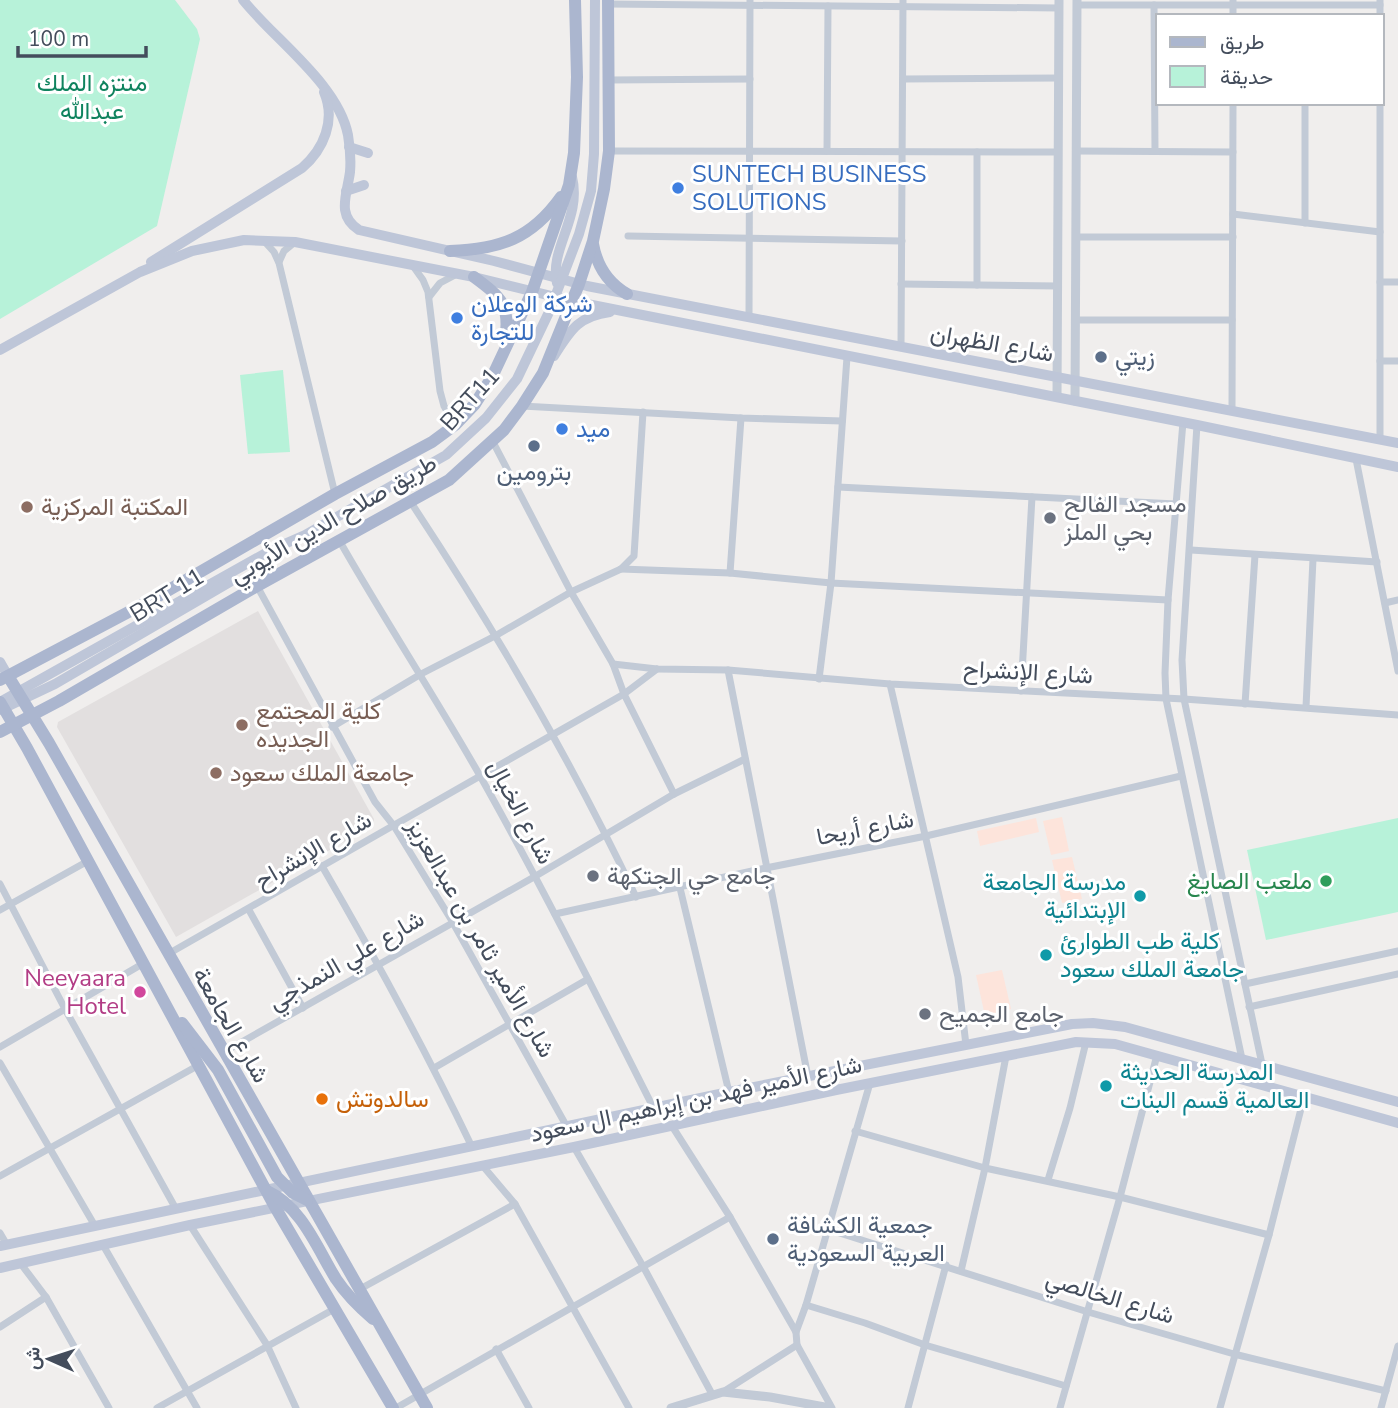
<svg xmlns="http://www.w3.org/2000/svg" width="1398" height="1408" viewBox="0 0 1398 1408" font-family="'Nunito Sans',Vazirmatn,sans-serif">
  <rect width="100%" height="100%" fill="#f0eeed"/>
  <path fill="#e2dfdf" d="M258 611 374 819V825L176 937 57 727 58 722Z"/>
  <g fill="#fde4db">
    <path d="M1062 817 1069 851 1051 855 1043 821Z"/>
    <path d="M1036 818 1039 832 980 846 977 831Z"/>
    <path d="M1072 857 1082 899 1062 903 1052 860Z"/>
    <path d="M1002 970 1011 1009 985 1016 976 975Z"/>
  </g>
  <g fill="#b7f2d9">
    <path d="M0 0H175L197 29 200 39 157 226 0 319Z"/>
    <path d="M283 370 290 452 248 454 240 375Z"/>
    <path d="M1398 818V912L1266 940 1247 850Z"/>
  </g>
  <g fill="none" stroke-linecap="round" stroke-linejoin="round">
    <g stroke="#c2cad6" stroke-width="7">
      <path d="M608 4 1059 8"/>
      <path d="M1077 5H1380"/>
      <path d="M1154 5 1155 151"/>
      <path d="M1233 16V0"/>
      <path d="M1380 16V0"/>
      <path d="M903 79 1059 78"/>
      <path d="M609 80 750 79"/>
      <path d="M1305 103V223"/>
      <path d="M609 151 1058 152"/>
      <path d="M827 151 828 6"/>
      <path d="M1076 151 1233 152"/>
      <path d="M977 152V285"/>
      <path d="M1233 214 1380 232"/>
      <path d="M628 236 902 241"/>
      <path d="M1076 237H1233"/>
      <path d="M264 241 274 252 279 263 335 494"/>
      <path d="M279 262 284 251 295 242"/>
      <path d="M413 266 423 280 428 292 440 391 444 406 455 425"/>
      <path d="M1380 282H1398"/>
      <path d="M901 284 1058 286"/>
      <path d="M429 297 440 283 457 274"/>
      <path d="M749 318 750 0"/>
      <path d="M1075 320H1232"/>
      <path d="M901 347 903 0"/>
      <path d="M1380 361H1398"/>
      <path d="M522 406 741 418 842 421"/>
      <path d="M1232 410 1233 103"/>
      <path d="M1183 422 1168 600 1165 673 1166 699 1242 1059"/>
      <path d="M1197 425 1182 660 1184 699 1262 1064"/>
      <path d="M1380 439V103"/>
      <path d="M493 442 571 592 613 664 624 694 674 794"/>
      <path d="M1356 459 1398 671"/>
      <path d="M838 487 1176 504"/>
      <path d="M410 501C494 628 571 760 636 897"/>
      <path d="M339 540C384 619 434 695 479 774 541 884 597 996 654 1109"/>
      <path d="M1191 550 1377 562"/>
      <path d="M621 569 730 573 831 583 1168 600"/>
      <path d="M730 573 741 418"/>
      <path d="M257 586 375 802 394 826 452 921 567 1127"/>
      <path d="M1385 603 1398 600"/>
      <path d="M613 664 657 669 728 670 890 684 1184 699 1398 715"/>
      <path d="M728 670 808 1077"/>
      <path d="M819 679 831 583 847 357"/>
      <path d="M890 684 958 977 966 1045"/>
      <path d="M1021 691 1032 497"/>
      <path d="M1245 704 1255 555"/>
      <path d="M1306 707 1313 559"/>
      <path d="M332 727 421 674 495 636 571 592 621 569 634 556 643 412"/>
      <path d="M322 866C376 959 426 1051 472 1147"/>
      <path d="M0 884 65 1009 176 1209"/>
      <path d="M680 888 729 1092"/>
      <path d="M0 910 88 861"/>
      <path d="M249 910 303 1008"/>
      <path d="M555 914 766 868 926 836 1181 776"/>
      <path d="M168 954 624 694 657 669"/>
      <path d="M1245 984 1398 951"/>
      <path d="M1249 1007 1398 974"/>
      <path d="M0 1047 144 963"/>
      <path d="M224 1052 534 877 674 794 745 759"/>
      <path d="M0 1063 95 1226"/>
      <path d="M434 1068 588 979"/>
      <path d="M672 1126 730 1217 796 1332 797 1345 832 1408"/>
      <path d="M855 1131 985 1168 1120 1197 1269 1235"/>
      <path d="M574 1147 644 1268 712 1394"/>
      <path d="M482 1165 515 1204 629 1408"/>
      <path d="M0 1176 199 1065"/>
      <path d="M1048 1180 1070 1108 1086 1042"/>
      <path d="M190 1225 267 1345 296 1408"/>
      <path d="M827 1229 1088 1312 1234 1354 1386 1391"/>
      <path d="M0 1233 7 1245"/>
      <path d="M103 1245 197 1408"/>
      <path d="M21 1264 46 1297 109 1408"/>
      <path d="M961 1271 985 1168 1006 1056"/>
      <path d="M360 1289 515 1204"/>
      <path d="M806 1305 865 1323 925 1345 1066 1386"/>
      <path d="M0 1327 46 1297"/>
      <path d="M796 1332 806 1305 870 1083"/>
      <path d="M496 1349 529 1408"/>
      <path d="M723 1392 797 1345"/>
      <path d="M157 1408 336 1308"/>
      <path d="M396 1408 730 1217"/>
      <path d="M908 1408 946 1265"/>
      <path d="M1060 1408 1120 1197 1157 1055"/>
      <path d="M1220 1408 1269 1235 1304 1097"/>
      <path d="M1381 1408 1398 1346"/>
    </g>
    <g stroke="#c2cad6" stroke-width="9">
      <path d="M1057 397 1059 0"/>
      <path d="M1075 401 1077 0"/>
      <path d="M671 1408 723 1392 770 1397 830 1408"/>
    </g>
    <g stroke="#bec6d8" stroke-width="10">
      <path d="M243 0C275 40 338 84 348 135 350 147 351 160 350 172 347 195 336 215 359 230L494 261 587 286 1398 443"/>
      <path d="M349 147 368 153"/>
      <path d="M346 191 364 185"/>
      <path d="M151 262 302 168C324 149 336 120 324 92"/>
      <path d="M557 283C549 249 582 218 572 177"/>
      <path d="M0 350 140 272 192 251 244 240 295 242 474 277 572 301 1197 425 1398 467"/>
      <path d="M554 356C570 331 578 316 610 312"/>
      <path d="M0 662 8 676"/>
      <path d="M0 702 273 549 305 535 446 455 486 418 517 379 550 310 579 234 591 191 594 154 595 0"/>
      <path d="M0 710 55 684 230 582"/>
      <path d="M0 1246 729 1092 1072 1024 1093 1023 1125 1027 1398 1102"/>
      <path d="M0 1268 190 1225 574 1147 836 1090 1076 1042 1115 1044 1398 1123"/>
    </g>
    <g stroke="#abb6cf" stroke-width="12">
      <path d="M593 244C597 266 608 283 627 294"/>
      <path d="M450 251C500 249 531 239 561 197"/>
      <path d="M474 277C501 297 511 305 505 341"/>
      <path d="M8 676 49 743 427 1408"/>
      <path d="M0 680 155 598 335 494 432 442 455 425 475 404 492 377 532 292 569 185 574 153 577 77 575 0"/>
      <path d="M0 702 27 748 275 1207 393 1408"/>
      <path d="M0 732 59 701 257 586 449 480 504 430 522 406 543 373 579 284 593 241 604 189 609 151 608 0"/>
      <path d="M182 1023 218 1070 277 1177 293 1193 307 1200"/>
      <path d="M267 1191C302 1207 317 1248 336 1279 346 1294 359 1307 373 1319"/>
    </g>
  </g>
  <g fill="#3f7fe0" stroke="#fff" stroke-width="2.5">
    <circle cx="678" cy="188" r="7"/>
    <circle cx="457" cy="318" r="7"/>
    <circle cx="562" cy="429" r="7"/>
  </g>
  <g fill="#5c6f8a" stroke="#fff" stroke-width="2.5">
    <circle cx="1101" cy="357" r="7"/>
    <circle cx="534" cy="446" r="7"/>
    <circle cx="773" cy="1239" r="7"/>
  </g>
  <g fill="#8d6e63" stroke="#fff" stroke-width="2.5">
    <circle cx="27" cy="507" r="7"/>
    <circle cx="242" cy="725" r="7"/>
    <circle cx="216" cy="773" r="7"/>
  </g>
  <g fill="#6b7280" stroke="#fff" stroke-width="2.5">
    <circle cx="1050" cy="518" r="7"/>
    <circle cx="593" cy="876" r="7"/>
    <circle cx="925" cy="1014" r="7"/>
  </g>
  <circle fill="#2e9e5b" stroke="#fff" stroke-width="2.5" cx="1326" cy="881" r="7"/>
  <g fill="#0f9aa8" stroke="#fff" stroke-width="2.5">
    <circle cx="1140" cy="896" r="7"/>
    <circle cx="1046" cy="955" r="7"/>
    <circle cx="1106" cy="1086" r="7"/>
  </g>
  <circle fill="#d1479c" stroke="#fff" stroke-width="2.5" cx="140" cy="992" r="7"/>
  <circle fill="#e8710a" stroke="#fff" stroke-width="2.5" cx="322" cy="1099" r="7"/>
  <g text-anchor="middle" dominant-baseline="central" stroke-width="6" stroke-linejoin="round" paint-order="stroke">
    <g font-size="24" fill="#0f835e" stroke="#fff">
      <text x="92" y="83">منتزه الملك<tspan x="92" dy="28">عبدالله</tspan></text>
    </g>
    <g font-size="24" fill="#366cbe" stroke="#fff" text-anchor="start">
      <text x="692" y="174">SUNTECH BUSINESS<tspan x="692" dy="28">SOLUTIONS</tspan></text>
      <text x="471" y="304">شركة الوعلان<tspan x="471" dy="28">للتجارة</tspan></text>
      <text x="576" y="429">ميد</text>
    </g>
    <g font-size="24" fill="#444d5c" stroke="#fff">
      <text transform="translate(992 343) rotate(10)">شارع الظهران</text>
      <text transform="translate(470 399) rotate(-48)">BRT11</text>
      <text transform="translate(333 519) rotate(-30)">طريق صلاح الدين الأيوبي</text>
      <text transform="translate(167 595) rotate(-31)">BRT 11</text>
      <text transform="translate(1028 672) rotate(3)">شارع الإنشراح</text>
      <text transform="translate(521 812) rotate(62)">شارع الخيال</text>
      <text transform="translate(865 828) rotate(-11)">شارع أريحا</text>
      <text transform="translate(313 850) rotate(-30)">شارع الإنشراح</text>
      <text transform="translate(481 938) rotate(60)">شارع الأمير ثامر بن عبدالعزيز</text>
      <text transform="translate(346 960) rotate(-30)">شارع علي النمذجي</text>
      <text transform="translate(231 1025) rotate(60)">شارع الجامعة</text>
      <text transform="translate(696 1099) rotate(-12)">شارع الأمير فهد بن إبراهيم ال سعود</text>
      <text transform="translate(1110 1297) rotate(17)">شارع الخالصي</text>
    </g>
    <g font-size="24" fill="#4e5e75" stroke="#fff" text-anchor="start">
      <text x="1115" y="357">زيتي</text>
      <text x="534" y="472" text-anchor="middle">بترومين</text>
      <text x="787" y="1225">جمعية الكشافة<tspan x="787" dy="28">العربية السعودية</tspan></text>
    </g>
    <g font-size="24" fill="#5b616d" stroke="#fff" text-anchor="start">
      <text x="1064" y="504">مسجد الفالح<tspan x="1064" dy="28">بحي الملز</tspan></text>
      <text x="607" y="876">جامع حي الجتكهة</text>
      <text x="939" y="1014">جامع الجميح</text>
    </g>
    <g font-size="24" fill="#785e54" stroke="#fff" text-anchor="start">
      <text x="41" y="507">المكتبة المركزية</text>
      <text x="256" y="711">كلية المجتمع<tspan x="256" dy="28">الجديده</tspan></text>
      <text x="230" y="773">جامعة الملك سعود</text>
    </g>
    <g font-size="24" fill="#27864d" stroke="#fff" text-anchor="end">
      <text x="1312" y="881">ملعب الصايغ</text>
    </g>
    <g font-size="24" fill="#0d838f" stroke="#fff" text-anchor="start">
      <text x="1126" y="882" text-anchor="end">مدرسة الجامعة<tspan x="1126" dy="28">الإبتدائية</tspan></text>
      <text x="1060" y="941">كلية طب الطوارئ<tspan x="1060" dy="28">جامعة الملك سعود</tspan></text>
      <text x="1120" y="1072">المدرسة الحديثة<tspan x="1120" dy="28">العالمية قسم البنات</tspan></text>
    </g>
    <g font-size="24" fill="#b23c85" stroke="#fff" text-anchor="end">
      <text x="126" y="978">Neeyaara<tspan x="126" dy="28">Hotel</tspan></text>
    </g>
    <g font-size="24" fill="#c56008" stroke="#fff" text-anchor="start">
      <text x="336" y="1099">سالدوتش</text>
    </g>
  </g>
  <rect x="1156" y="14" width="228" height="91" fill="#ffffff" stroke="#b4b8be" stroke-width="2"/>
  <rect x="1170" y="37" width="35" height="10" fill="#abb6cf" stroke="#b4b8be" stroke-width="2"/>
  <text x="1220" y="49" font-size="21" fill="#444d5c">طريق</text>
  <rect x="1170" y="66" width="35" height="21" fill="#b7f2d9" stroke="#b4b8be" stroke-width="2"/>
  <text x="1220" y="84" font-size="21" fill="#444d5c">حديقة</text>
  <g transform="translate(49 1359) rotate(273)" stroke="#ffffff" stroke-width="5" paint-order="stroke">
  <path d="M0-5L12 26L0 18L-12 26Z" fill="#444d5c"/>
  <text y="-10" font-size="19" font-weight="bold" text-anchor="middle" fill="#444d5c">ش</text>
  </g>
  <path d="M18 46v10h128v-10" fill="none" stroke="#444d5c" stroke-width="3.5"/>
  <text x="28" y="46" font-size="21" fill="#444d5c" stroke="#ffffff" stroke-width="5" paint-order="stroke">100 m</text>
</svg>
